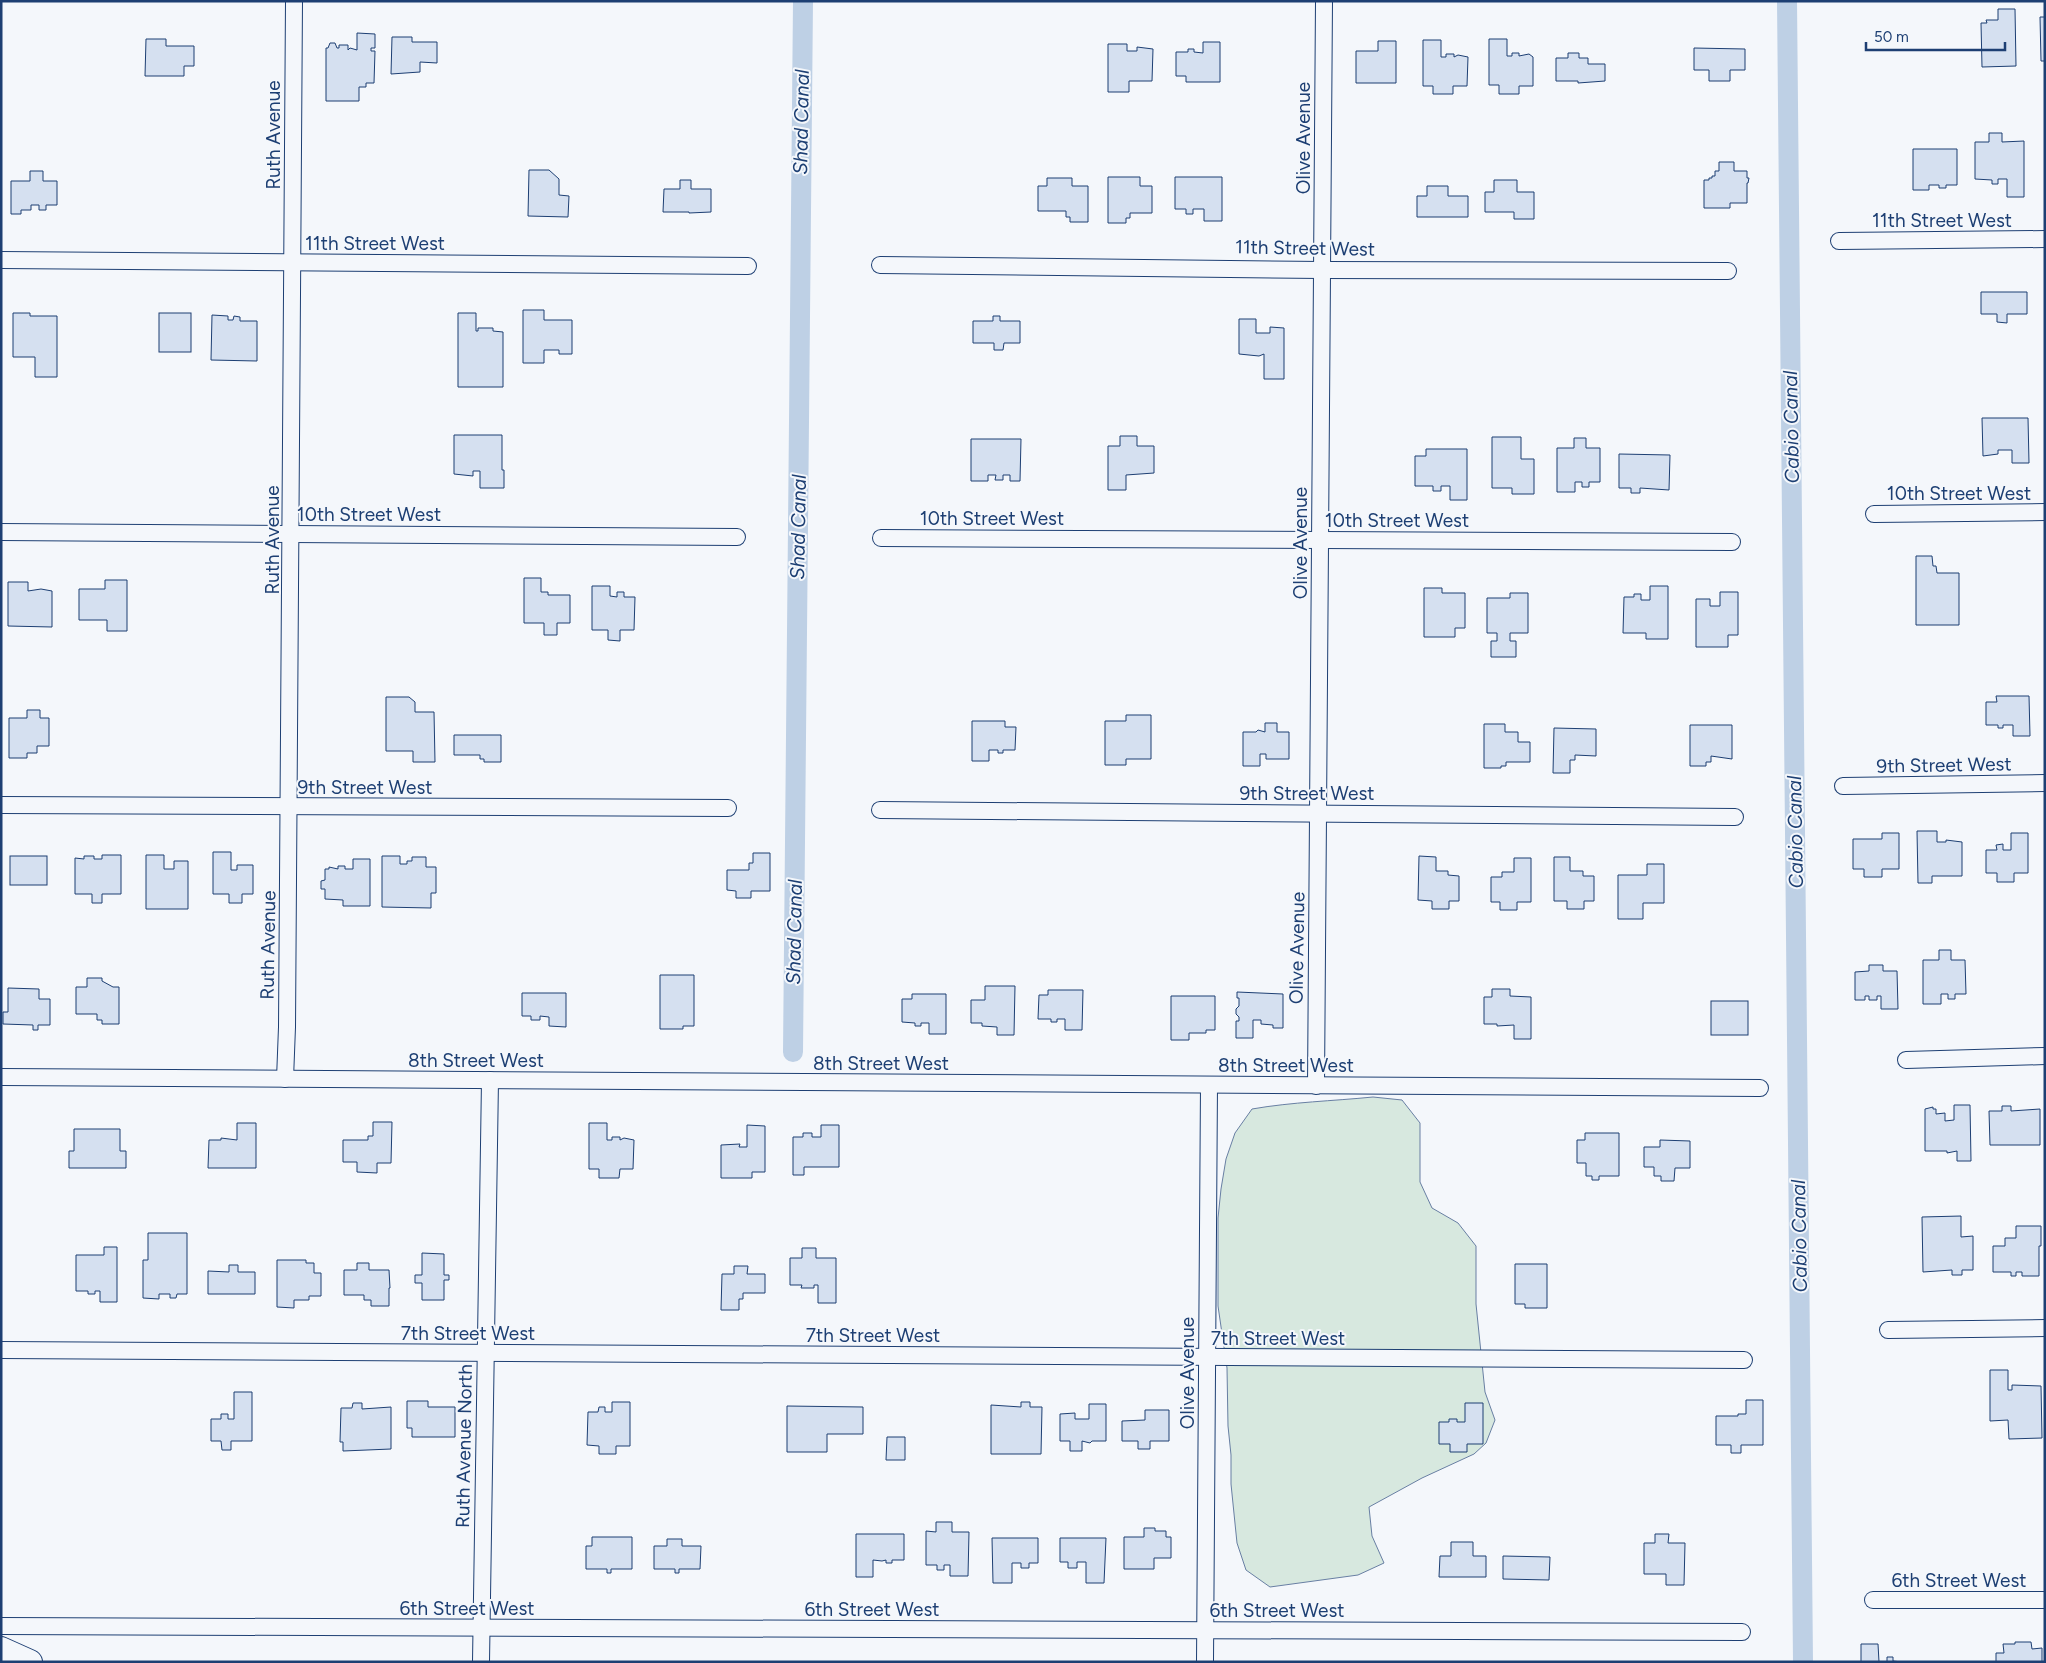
<svg xmlns="http://www.w3.org/2000/svg" width="2046" height="1663" viewBox="0 0 2046 1663" font-family="Figtree,sans-serif">
  <rect width="100%" height="100%" fill="#f4f7fb"/>
  <path fill="#d7e8df" stroke="#687fa3" d="M1373 1097 1402 1100 1420 1123V1182L1432 1208 1458 1223 1476 1246V1304L1485 1392 1495 1420 1486 1443 1474 1454 1422 1478 1369 1507 1372 1536 1384 1563 1358 1575 1270 1587 1246 1570 1237 1543 1231 1484V1455L1228 1426 1227 1368 1218 1306V1218L1221 1189 1226 1159 1235 1133 1252 1109C1292 1102 1333 1101 1373 1097Z"/>
  <g fill="none" stroke-linecap="round" stroke-linejoin="round">
    <g stroke="#bed0e5" stroke-width="20">
      <path d="M1787 1 1803 1662"/>
      <path d="M793 1052 803 1"/>
    </g>
  </g>
  <g fill="#d5e0f0" stroke="#1d3f73">
    <path d="M1998 9H2015L2016 66 1982 67 1981 23H1987L1986 20H1998Z"/>
    <path d="M2040 17H2045V61H2041Z"/>
    <path d="M357 33 375 34V48H371V51H375L374 83H366V87H359V101H326V48H328L330 43H335L337 48H339V45H348V50L350 48 357 50Z"/>
    <path d="M392 37H412V42H437V63L420 62V72L391 74Z"/>
    <path d="M146 39H166V46H194V66H184V76H145Z"/>
    <path d="M1489 39H1507V56H1512V53H1519V56L1529 54 1533 57V86H1519V94H1499V85H1489Z"/>
    <path d="M1423 40H1441V57H1446V54H1454V57L1458 55 1468 57 1467 86H1453V94H1433V86H1423Z"/>
    <path d="M1378 41H1396V83H1356V51H1378Z"/>
    <path d="M1203 42H1220V82H1186V76H1176V52H1188V49H1194V52L1203 53Z"/>
    <path d="M1108 44H1127V51H1137V47L1153 49 1152 81H1129V92H1108Z"/>
    <path d="M1694 48 1745 49V70H1730V81H1709V70H1694Z"/>
    <path d="M1568 53H1579V58H1588V64H1605V81L1578 83V81H1556V58H1568Z"/>
    <path d="M1989 133H2002V142L2024 141V197H2007V179H1998V184H1992V180L1975 179V142H1989Z"/>
    <path d="M1913 149H1957V185H1946V188H1939V185H1929V190H1913Z"/>
    <path d="M1719 162H1734V171H1747V178H1749L1748 183H1747V203H1730V208H1704V180H1709V178H1712V176H1715V171H1719Z"/>
    <path d="M529 170H549L559 179V195L569 196 568 217 528 216Z"/>
    <path d="M30 171H43V181H57V205H46V210H39V205H31V210H21V214H11V181H30Z"/>
    <path d="M1108 177H1140V186H1152V213H1130V218H1126V223H1108Z"/>
    <path d="M1175 177H1222V221H1204V209H1193V214H1186V209H1175Z"/>
    <path d="M1047 178H1072V186H1088V222H1070V217H1066V211H1038V186H1047Z"/>
    <path d="M680 180H691V189H711V212L689 213V212H663L664 189H680Z"/>
    <path d="M1494 180H1517V192H1534V219H1514V212H1485V192H1494Z"/>
    <path d="M1427 186H1448V196H1468V217H1417V196H1427Z"/>
    <path d="M1981 292H2027V314H2007V323L1997 322V314H1981Z"/>
    <path d="M523 310H544V320H572V354H559V350H544V363H523Z"/>
    <path d="M13 313H30V316H57V377H35V357H13Z"/>
    <rect x="159" y="313" width="32" height="39"/>
    <path d="M458 313H476V331H478V328H493V331L503 332V387H458Z"/>
    <path d="M212 315 228 316V320H233L234 316 240 317V321H257V361L211 360Z"/>
    <path d="M993 316H1000V321H1020V343H1004L1003 350H994V343H973V321H993Z"/>
    <path d="M1239 319H1256V333H1270V327L1284 328V379H1264V354L1259 356 1239 354Z"/>
    <path d="M1982 418H2028L2029 463H2012V450H1998V454L1983 456Z"/>
    <path d="M454 435H502V470H504V488H480V471H473V476L454 474Z"/>
    <path d="M1120 436H1137V446H1154V473L1126 475V490H1108V446H1120Z"/>
    <path d="M1492 437H1521V459H1534V494H1512V488H1492Z"/>
    <path d="M1574 438H1586V448H1600V482H1589V487H1582V482H1575V492H1557V448H1574Z"/>
    <path d="M971 439H1021L1020 481H1010V475H1003V480H995L996 475H988V481H971Z"/>
    <path d="M1426 449H1467V500H1450V486H1441V491H1433V486H1415V456H1426Z"/>
    <path d="M1619 454 1670 455 1669 490 1640 488V493H1631V488H1619Z"/>
    <path d="M1916 556H1932L1933 566H1936L1937 573H1959V625H1916Z"/>
    <path d="M524 578H541V592H548V595H570V623H557V635H544V623H524Z"/>
    <path d="M105 580H127V631H107V620H79V589H105Z"/>
    <path d="M8 582H28V591L41 589 52 591V627L8 626Z"/>
    <path d="M592 586H610V596L617 597V592H624V597H635L634 630H620V641L608 640V630H592Z"/>
    <path d="M1650 586H1668V639H1646V633H1623L1624 597H1634V594H1641V600H1650Z"/>
    <path d="M1424 588H1442V593H1465V628H1455V637H1424Z"/>
    <path d="M1720 592H1738V635H1728V647H1696V599H1710V606H1720Z"/>
    <path d="M1510 593H1528V633H1510V641H1516V657H1491V641H1497V633H1487V598H1510Z"/>
    <path d="M1996 696H2029L2030 736H2013V725H2003V728H1998V725H1986V702H1997Z"/>
    <path d="M386 697H409L415 702V712H434L435 762H413V751H386Z"/>
    <path d="M27 710H40V718H49V746H37V753H27V758H9V718H27Z"/>
    <path d="M1126 715H1151V759H1126V765H1105V721H1126Z"/>
    <path d="M972 721H1005V727H1016L1015 750H1003V753H998V750H989V761H972Z"/>
    <path d="M1265 723H1277V732H1289V759H1266V754H1260V766H1243V732H1256L1258 730 1265 732Z"/>
    <path d="M1484 724H1505V732H1518V742H1530V762H1506V766H1501V768H1484Z"/>
    <path d="M1690 725H1732V759L1711 756V762H1706V766H1690Z"/>
    <path d="M1554 728 1596 729V756L1575 755V760H1570V773H1553Z"/>
    <path d="M454 735H501V762H484V759H480V755H454Z"/>
    <path d="M1917 831H1937V842H1946V840L1962 842V876H1932V883H1918Z"/>
    <path d="M1882 833H1899V869H1882V877H1864V869H1853V839H1882Z"/>
    <path d="M2011 833H2028V873H2014V882H1997V873H1986V850H1997L1996 845 2003 844V850H2011Z"/>
    <path d="M213 852H231V870H237V865H253V894H242V903H229V894H213Z"/>
    <path d="M753 853H770V891H751V898H736V891L727 890V870H749V863H753Z"/>
    <path d="M102 855H121V894H102V903H92V894H75V858L84 859V856H94V859H102Z"/>
    <path d="M146 855H164V869H174V861H188V909H146Z"/>
    <rect x="10" y="856" width="37" height="29"/>
    <path d="M382 856H400V864H407V861H412V857H426V867H436V893H431V908L382 907Z"/>
    <path d="M1419 856 1436 857V871H1448V875L1459 876V901H1449V909H1432V901L1418 900Z"/>
    <path d="M1554 857H1570V871H1583V876H1594V901H1584V909H1567V901H1554Z"/>
    <path d="M1514 858H1531V902H1517V910H1500V902H1491V877H1502V872H1514Z"/>
    <path d="M353 859H370V906H343V900L325 899V889H321V881L325 880V869H329V867L338 869V866H345V869H353Z"/>
    <path d="M1647 864H1664V903H1643V919H1618V875H1647Z"/>
    <path d="M1939 950H1951V960H1965L1966 994H1955V999H1948V994H1941V1004H1923V960H1939Z"/>
    <path d="M1869 965H1883V971H1897L1898 1009H1881V996H1877V1000H1869V996H1865V1000H1855V972L1869 971Z"/>
    <path d="M660 975H694V1026H683V1029H660Z"/>
    <path d="M87 978H102V981L113 987H119V1024H102V1020H97V1014H76V987H87Z"/>
    <path d="M985 986H1015L1014 1035H997V1027L982 1026V1023H971V1000H985Z"/>
    <path d="M8 988 39 989V999H50V1025H38V1030H33V1025L3 1024V1012H8Z"/>
    <path d="M1492 989H1510V996L1531 997V1039H1514V1025L1497 1026V1024H1484V997H1492Z"/>
    <path d="M1048 990H1083L1082 1030H1065V1019H1057V1022H1051V1019H1038L1039 995H1048Z"/>
    <path d="M1237 992 1283 994V1028H1273V1025L1261 1024V1020H1253V1038H1236V1021H1239V1017L1236 1014V1009L1239 1006V998H1237Z"/>
    <path d="M522 993H566V1027L549 1026V1017L540 1016V1020H531V1016H522Z"/>
    <path d="M912 994H946V1034H929V1023H921V1026H915V1023L902 1022V999H912Z"/>
    <path d="M1171 996H1215V1030H1206V1033H1189V1040H1171Z"/>
    <rect x="1711" y="1001" width="37" height="34"/>
    <path d="M1954 1105H1970L1971 1161H1957V1151L1947 1153V1151H1925V1109L1933 1107V1109H1936V1114L1945 1113V1121L1954 1120Z"/>
    <path d="M2002 1106H2011V1111L2040 1109V1145H1990L1989 1111H2002Z"/>
    <path d="M373 1122H392L391 1163H377V1173L357 1172V1162H343V1140H368V1136H373Z"/>
    <path d="M237 1123H256V1168H208L209 1140H221V1138L237 1140Z"/>
    <path d="M589 1123H607V1140H612V1137H620V1140L624 1138 634 1140 633 1169H620L619 1178H599V1169H589Z"/>
    <path d="M747 1125 765 1126V1172H752V1178H721V1145L740 1144 739 1147H747Z"/>
    <path d="M821 1125H839V1167H804V1175H793V1137H803V1133H812V1137H821Z"/>
    <path d="M74 1129H120V1151H126V1168H69V1151H74Z"/>
    <path d="M1585 1133H1619V1176H1599V1180H1592V1176H1586V1163H1577V1140H1585Z"/>
    <path d="M1660 1140 1690 1141V1168H1675L1674 1181H1661V1176H1654V1167H1644V1147H1660Z"/>
    <path d="M1961 1216V1237L1973 1236V1270H1962V1275H1952V1270L1923 1272 1922 1217Z"/>
    <path d="M2016 1226H2041V1246H2039V1276H2022V1272H2016V1276H2011V1272H1993V1246H2005V1238H2016Z"/>
    <path d="M148 1233H187V1294H177L176 1298H170V1294H159V1299L143 1298V1260H148Z"/>
    <path d="M104 1247H117V1302H100V1291H95V1294H88V1291H76V1255H104Z"/>
    <path d="M802 1248H816V1258H836V1303H818V1285H814V1288H801L802 1285H790V1258H802Z"/>
    <path d="M422 1253 444 1254V1275H449V1280H444V1300H422V1283H415V1275H422Z"/>
    <path d="M277 1260H306V1263H314V1273H321V1296H309V1300H294V1308L277 1307Z"/>
    <path d="M357 1263H369V1270H389L390 1288H389V1306H371V1300H364V1295H344V1270H357Z"/>
    <path d="M1515 1264H1547V1308H1525V1304H1515Z"/>
    <path d="M229 1265H238V1272H255V1294H208V1271L229 1272Z"/>
    <path d="M734 1266H748L747 1274H765V1293H743V1299H739V1310H721L722 1274H734Z"/>
    <path d="M1990 1370H2008V1390H2012V1385L2041 1386 2042 1438 2009 1439 2008 1420 1990 1421Z"/>
    <path d="M234 1392H252V1441H231V1450H222L221 1441H211V1419H221V1414H228V1419H234Z"/>
    <path d="M1746 1400H1763V1445H1741V1453H1731V1445H1716V1416H1738V1414H1746Z"/>
    <path d="M407 1401H428V1407H455V1437H412V1428H407Z"/>
    <path d="M612 1402H630V1446H616V1454H599V1446L587 1445 588 1412H598L599 1407H605V1412H612Z"/>
    <path d="M1021 1402H1030V1407H1042L1041 1454H991V1405L1021 1407Z"/>
    <path d="M353 1403H362V1409L391 1407V1449L343 1451V1442H340L341 1408H352Z"/>
    <path d="M1465 1403H1483V1444H1467V1452H1450V1444H1439V1422H1449V1419H1457V1422H1465Z"/>
    <path d="M1089 1404H1106V1441H1092L1090 1443 1082 1441V1451H1070V1441H1060V1414L1075 1413V1419H1089Z"/>
    <path d="M787 1406 863 1407V1434H827V1452H787Z"/>
    <path d="M1145 1410H1169V1441H1150V1449H1138V1441H1122V1421L1145 1420Z"/>
    <path d="M887 1437H905V1460H886Z"/>
    <path d="M936 1522H952V1532H969L968 1576H950V1565H944V1570H937V1565H926V1531L936 1532Z"/>
    <path d="M1144 1528H1155V1531H1166V1537H1171V1558H1154V1569H1124V1537H1144Z"/>
    <path d="M856 1534H904V1560H892V1563H886V1560L882 1561 873 1560V1577H856Z"/>
    <path d="M1655 1534H1669L1668 1543H1685L1684 1585H1666V1574H1644V1543H1655Z"/>
    <path d="M592 1537H632V1569H611V1573H607V1569H586V1546H592Z"/>
    <path d="M992 1538H1038V1563H1029V1568H1021V1563H1012V1583H993Z"/>
    <path d="M1060 1538H1106L1104 1583H1086V1562H1077V1568H1068V1562H1060Z"/>
    <path d="M667 1539H682V1546H701L700 1569H679V1573H675V1569H654V1546H667Z"/>
    <path d="M1451 1542H1473V1556H1486V1577H1439L1440 1556H1451Z"/>
    <path d="M1503 1556 1550 1557 1549 1580 1503 1579Z"/>
    <path d="M2015 1642H2031L2032 1649 2042 1648V1662H1996V1653H2004L2003 1644H2015Z"/>
    <path d="M1861 1644H1878L1879 1662H1861Z"/>
    <path d="M1887 1657H1893V1661L1902 1662H1887Z"/>
  </g>
  <g fill="none" stroke-linecap="round" stroke-linejoin="round">
    <g stroke="#1d3f73" stroke-width="18">
      <g id="street">
        <path d="M1839 241 2045 239"/>
        <path d="M1 260 748 266"/>
        <path d="M880 265 1322 270 1728 271"/>
        <path d="M1874 514 2045 512"/>
        <path d="M1 532 737 537"/>
        <path d="M881 538 1732 542"/>
        <path d="M1843 786 2045 783"/>
        <path d="M1 805 728 808"/>
        <path d="M880 810 1735 817"/>
        <path d="M1906 1060 2045 1056"/>
        <path d="M1 1077 1760 1088"/>
        <path d="M285 1079 287 1027 294 1"/>
        <path d="M1316 1086 1324 1"/>
        <path d="M1888 1330 2045 1328"/>
        <path d="M1 1350 1744 1360"/>
        <path d="M1873 1600H2045"/>
        <path d="M1 1626 1742 1632"/>
        <path d="M481 1662 490 1080"/>
        <path d="M1205 1662 1209 1085"/>
      </g>
    </g>
    <g stroke="#1d3f73" stroke-width="26">
      <path id="secondary" d="M1 1649 30 1662"/>
    </g>
    <use href="#street" stroke="#f4f7fb" stroke-width="16"/>
    <use href="#secondary" stroke="#f4f7fb" stroke-width="24"/>
  </g>
  <g text-anchor="middle" dominant-baseline="central" stroke-width="4" stroke-linejoin="round" paint-order="stroke">
    <g font-size="19" fill="#1d3f73" stroke="#f4f7fb">
      <text transform="translate(273 135) rotate(-90)">Ruth Avenue</text>
      <text transform="translate(1303 138) rotate(-90)">Olive Avenue</text>
      <text x="1942" y="220">11th Street West</text>
      <text x="375" y="243">11th Street West</text>
      <text transform="translate(1305 248) rotate(1)">11th Street West</text>
      <text x="1959" y="493">10th Street West</text>
      <text x="369" y="514">10th Street West</text>
      <text x="992" y="518">10th Street West</text>
      <text x="1397" y="520">10th Street West</text>
      <text transform="translate(272 540) rotate(-90)">Ruth Avenue</text>
      <text transform="translate(1300 543) rotate(-90)">Olive Avenue</text>
      <text transform="translate(1944 765) rotate(-1)">9th Street West</text>
      <text x="365" y="787">9th Street West</text>
      <text x="1307" y="793">9th Street West</text>
      <text transform="translate(268 945) rotate(-89)">Ruth Avenue</text>
      <text transform="translate(1297 948) rotate(-89)">Olive Avenue</text>
      <text x="476" y="1060">8th Street West</text>
      <text x="881" y="1063">8th Street West</text>
      <text x="1286" y="1065">8th Street West</text>
      <text x="468" y="1333">7th Street West</text>
      <text x="873" y="1335">7th Street West</text>
      <text x="1278" y="1338">7th Street West</text>
      <text transform="translate(1187 1373) rotate(-90)">Olive Avenue</text>
      <text transform="translate(464 1446) rotate(-89)">Ruth Avenue North</text>
      <text x="1959" y="1580">6th Street West</text>
      <text x="467" y="1608">6th Street West</text>
      <text x="872" y="1609">6th Street West</text>
      <text x="1277" y="1610">6th Street West</text>
    </g>
    <g font-size="20" font-style="italic" fill="#1d3f73" stroke="#f4f7fb">
      <text transform="translate(801 122) rotate(-89)">Shad Canal</text>
      <text transform="translate(1791 427) rotate(-91)">Cabio Canal</text>
      <text transform="translate(798 527) rotate(-89)">Shad Canal</text>
      <text transform="translate(1795 832) rotate(-91)">Cabio Canal</text>
      <text transform="translate(794 932) rotate(-89)">Shad Canal</text>
      <text transform="translate(1799 1236) rotate(-91)">Cabio Canal</text>
    </g>
  </g>
  <rect width="2046" height="1663" fill="none" stroke="#1d3f73" stroke-width="5"/>
  <path d="M1866 42v8h139v-8" fill="none" stroke="#1d3f73" stroke-width="2.5"/>
  <text x="1874" y="42" font-size="15" fill="#1d3f73" stroke="#f4f7fb" stroke-width="4" paint-order="stroke">50 m</text>
</svg>
